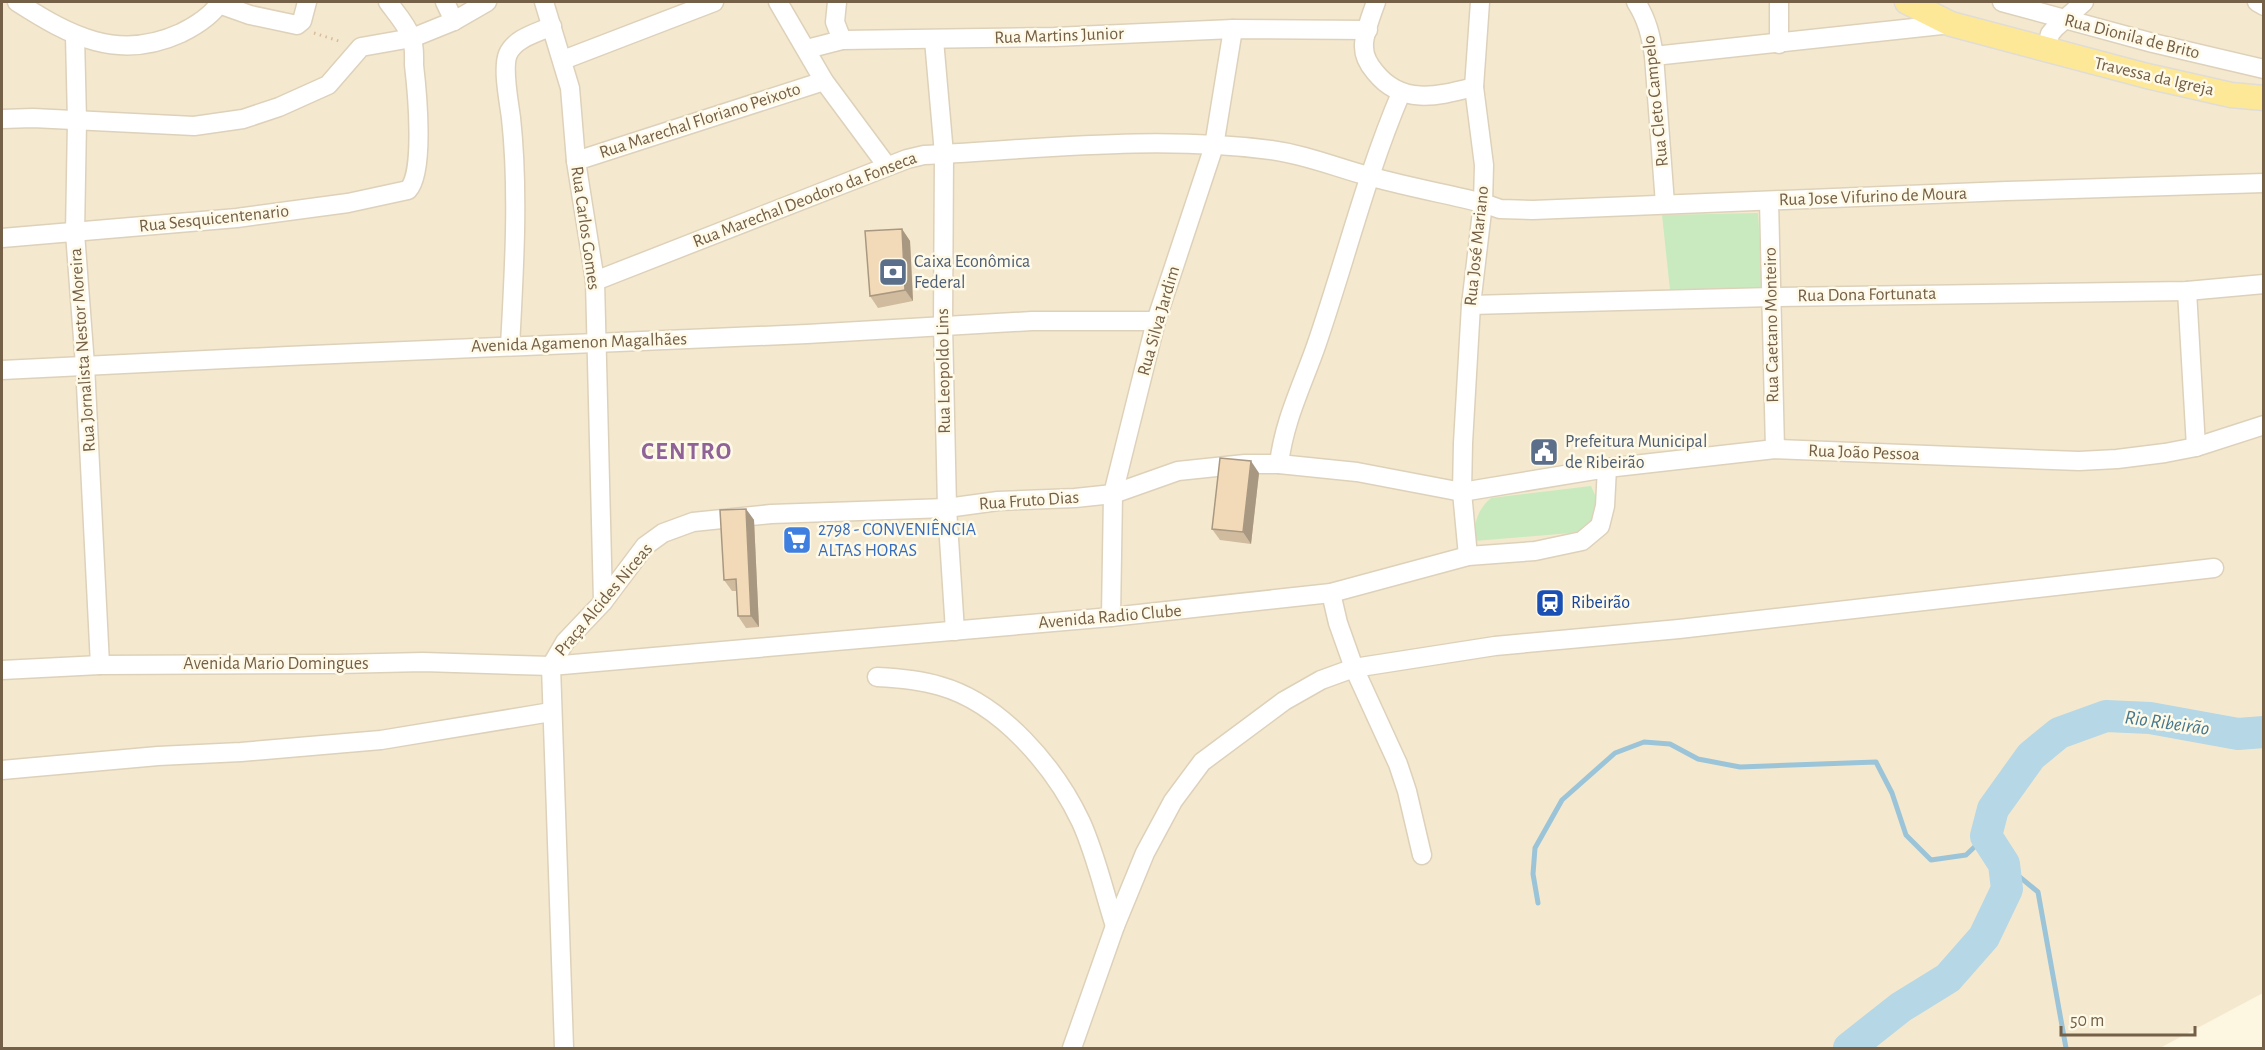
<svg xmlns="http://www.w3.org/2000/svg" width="2265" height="1050" viewBox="0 0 2265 1050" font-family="'Alegreya Sans',sans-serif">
  <rect width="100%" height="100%" fill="#fdf6e1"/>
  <path fill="#f4e9cf" d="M2 2H2263V993L2160 1048H2Z"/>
  <g fill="#c9eabf">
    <path d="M1758 213 1763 288 1670 290 1662 215Z"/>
    <path d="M1591 486 1596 497 1593 521 1584 530 1571 533 1474 541C1474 523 1477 510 1491 498Z"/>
  </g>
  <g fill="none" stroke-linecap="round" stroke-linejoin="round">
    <g stroke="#9bc4d8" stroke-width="5">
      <path d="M2004 864 2038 892 2066 1048"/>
      <path d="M1538 903 1533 874 1535 848 1562 800 1615 753 1644 742 1670 744 1698 759 1740 767 1876 762 1892 793 1906 835 1931 860 1966 855 1986 836"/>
    </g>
    <path stroke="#b5d7e6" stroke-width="32" d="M1849 1048 1901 1007 1948 978 1984 937 2007 889 2004 864 1986 836 1993 809 2031 756 2059 733 2106 716 2150 718 2238 734 2264 732"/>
    <g stroke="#ded1ba" stroke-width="21">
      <g id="minor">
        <path d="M17 2C70 36 118 62 181 33 195 26 212 16 220 2"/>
        <path d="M445 2 454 21"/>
        <path d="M544 2 570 88 576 161 595 281 603 602"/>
        <path d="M778 2 824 81 887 166"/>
        <path d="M837 2 835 22 842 40"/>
        <path d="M1376 2C1372 13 1363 36 1364 47 1364 57 1369 65 1375 72 1402 106 1438 96 1474 87"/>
        <path d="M1636 2C1647 19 1651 36 1654 56L1665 204"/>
        <path d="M2002 2 2153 43 2264 69"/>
        <path d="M2257 2 2264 6"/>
        <path d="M219 4 250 15 297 25 302 21 307 2"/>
        <path d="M75 36 77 121 75 233 85 365 100 665"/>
        <path d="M934 40 944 154 943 325 947 508 955 631"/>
        <path d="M1779 44V2"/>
        <path d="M807 49 842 40 1054 37 1233 29 1368 30"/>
        <path d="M2046 50 2050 34 2055 28 2084 2"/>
        <path d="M1654 56 1951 24"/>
        <path d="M563 60 714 2"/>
        <path d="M2 119 33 118 194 126 243 119 279 107 328 85 361 47 412 38 454 21 487 2"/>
        <path d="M576 161 824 81"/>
        <path d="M1769 201 1775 449"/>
        <path d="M2 238 237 218 348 203 408 190C425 173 417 90 414 65 414 57 415 45 411 37 407 25 396 13 388 2"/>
        <path d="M595 281 907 159 924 155C1039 149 1156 135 1271 150 1308 155 1337 168 1372 177 1409 187 1446 194 1483 203L1500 209 1533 210 2006 191 2264 183"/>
        <path d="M2187 291 2196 447"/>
        <path d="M1471 305 1772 297 2187 291 2264 284"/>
        <path d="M510 346C514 273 519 190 511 118 509 102 502 68 508 54 515 38 537 33 552 26"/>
        <path d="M2 370 288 356 807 334 1032 321H1156"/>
        <path d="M1279 464C1284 421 1302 386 1316 346 1345 262 1366 175 1401 93"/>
        <path d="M1468 556 1462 492 1463 443 1471 305 1483 203 1484 165 1474 87 1480 2"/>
        <path d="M1331 593 1338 623 1354 668 1398 764 1407 791 1422 855"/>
        <path d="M1111 617 1113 494 1156 321 1214 146 1233 29"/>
        <path d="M551 666 565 642 603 602 645 546 663 533 693 522 771 514 947 508 998 501 1075 498 1113 494 1178 471 1245 464H1279L1357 472 1462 492 1607 468 1775 449 2079 461 2117 459 2165 453 2196 447 2264 425"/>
        <path d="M551 666 564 1048"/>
        <path d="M2 670 100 665 338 664 423 662 551 666 1111 617 1331 593 1468 556 1535 551 1582 541 1600 526 1605 506 1607 468"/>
        <path d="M877 677C898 678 920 680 940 686 1001 703 1055 767 1081 822 1096 855 1104 892 1115 926"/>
        <path d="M2 770 158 756 241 752 381 740 551 712"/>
        <path d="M1072 1048 1115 926 1145 853 1173 801 1202 762 1284 701 1321 680 1354 668 1495 646 1679 629 2214 568"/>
      </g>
    </g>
    <g stroke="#e0dcd7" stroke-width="27">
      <path id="major" d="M1907 2 1951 24 2147 76 2231 95 2264 98"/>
    </g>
    <path stroke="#d7bd9b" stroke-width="3" stroke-dasharray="1.5 4.5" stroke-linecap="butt" d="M314 33 342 42"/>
    <use href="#minor" stroke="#fff" stroke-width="18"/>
    <use href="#major" stroke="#fde897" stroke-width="24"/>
  </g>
  <g fill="#d0bb9e">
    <path d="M902 229 910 241 913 301 878 308 870 296Z"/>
    <path d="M1259 473 1251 544 1220 540 1212 529Z"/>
    <path d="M746 509 754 520 759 627 746 628 738 616 737 591H732L724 580Z"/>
  </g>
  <g fill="#a99881">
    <path d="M902 229 910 241 913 301 905 290Z"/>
    <path d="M1251 461 1259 473 1251 544 1243 532Z"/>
    <path d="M746 509 754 520 759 627 751 616Z"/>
  </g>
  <g fill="#f2d9b8" stroke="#a99881" stroke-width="1.5">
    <path d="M902 229 905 290 870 296 865 231Z"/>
    <path d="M1220 458 1251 461 1243 532 1212 529Z"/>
    <path d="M746 509 751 616H738L736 579 724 580 720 510Z"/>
  </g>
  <defs>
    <g id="bank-square" transform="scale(1.5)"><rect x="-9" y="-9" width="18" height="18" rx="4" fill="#5c6f8a" stroke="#fffae7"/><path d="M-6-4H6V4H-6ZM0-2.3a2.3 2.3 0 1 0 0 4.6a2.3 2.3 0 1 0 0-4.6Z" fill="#fff"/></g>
    <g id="civic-square" transform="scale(1.5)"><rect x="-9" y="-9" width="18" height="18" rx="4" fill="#5c6f8a" stroke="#fffae7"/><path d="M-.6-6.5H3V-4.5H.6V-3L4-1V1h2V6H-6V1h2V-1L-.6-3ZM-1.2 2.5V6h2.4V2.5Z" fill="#fff"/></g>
    <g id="supermarket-square" transform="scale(1.5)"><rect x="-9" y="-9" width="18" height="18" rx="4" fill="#3f7fe0" stroke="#fffae7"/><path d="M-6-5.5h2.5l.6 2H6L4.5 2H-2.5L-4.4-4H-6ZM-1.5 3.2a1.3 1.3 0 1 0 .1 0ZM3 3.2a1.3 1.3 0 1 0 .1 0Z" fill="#fff"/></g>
    <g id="station-square" transform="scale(1.5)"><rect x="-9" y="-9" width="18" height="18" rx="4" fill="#1a4fb4" stroke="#fffae7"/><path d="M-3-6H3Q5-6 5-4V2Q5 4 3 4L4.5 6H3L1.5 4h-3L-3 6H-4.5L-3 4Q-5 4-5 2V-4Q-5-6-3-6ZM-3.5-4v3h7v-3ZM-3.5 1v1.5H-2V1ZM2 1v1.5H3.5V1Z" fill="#fff"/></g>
  </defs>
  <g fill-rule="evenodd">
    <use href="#bank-square" x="893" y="272"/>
    <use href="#civic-square" x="1544" y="452"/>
    <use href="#supermarket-square" x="797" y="540"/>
    <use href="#station-square" x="1550" y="603"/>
  </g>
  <g text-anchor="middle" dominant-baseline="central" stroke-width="5" stroke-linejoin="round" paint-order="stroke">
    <g font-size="18" fill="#745f47" stroke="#fffae7">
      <text transform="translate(1059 36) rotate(-2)">Rua Martins Junior</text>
      <text transform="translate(2132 37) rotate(14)">Rua Dionila de Brito</text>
      <text transform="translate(2154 77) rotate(13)">Travessa da Igreja</text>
      <text transform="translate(1656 101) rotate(-96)">Rua Cleto Campelo</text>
      <text transform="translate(700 121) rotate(-18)">Rua Marechal Floriano Peixoto</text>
      <text transform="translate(1873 197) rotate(-2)">Rua Jose Vifurino de Moura</text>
      <text transform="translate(805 200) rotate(-21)">Rua Marechal Deodoro da Fonseca</text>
      <text transform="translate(214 219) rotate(-6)">Rua Sesquicentenario</text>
      <text transform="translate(585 228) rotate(82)">Rua Carlos Gomes</text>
      <text transform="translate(1477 246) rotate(-84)">Rua José Mariano</text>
      <text transform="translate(1867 295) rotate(-1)">Rua Dona Fortunata</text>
      <text transform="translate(1159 321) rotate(-74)">Rua Silva Jardim</text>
      <text transform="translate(1772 325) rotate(-91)">Rua Caetano Monteiro</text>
      <text transform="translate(579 343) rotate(-2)">Avenida Agamenon Magalhães</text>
      <text transform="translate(83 350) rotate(-94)">Rua Jornalista Nestor Moreira</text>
      <text transform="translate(944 371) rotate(-91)">Rua Leopoldo Lins</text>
      <text transform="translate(1864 453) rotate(2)">Rua João Pessoa</text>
      <text transform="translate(1029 501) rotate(-4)">Rua Fruto Dias</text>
      <text transform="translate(604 600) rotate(-50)">Praça Alcides Niceas</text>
      <text transform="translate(1110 617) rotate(-5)">Avenida Radio Clube</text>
      <text x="276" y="664">Avenida Mario Domingues</text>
    </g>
    <g font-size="18" fill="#4e5e75" stroke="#fffae7" text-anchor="start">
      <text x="914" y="262">Caixa Econômica<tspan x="914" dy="21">Federal</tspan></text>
      <text x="1565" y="442">Prefeitura Municipal<tspan x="1565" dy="21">de Ribeirão</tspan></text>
    </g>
    <g font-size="18" fill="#366cbe" stroke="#fffae7" text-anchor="start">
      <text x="818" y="530">2798 - CONVENIÊNCIA<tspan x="818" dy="21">ALTAS HORAS</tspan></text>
    </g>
    <g font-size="18" fill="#164399" stroke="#fffae7" text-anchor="start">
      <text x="1571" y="603">Ribeirão</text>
    </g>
    <g font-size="20" font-style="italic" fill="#43768f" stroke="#fffae7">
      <text transform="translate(2167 723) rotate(8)">Rio Ribeirão</text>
    </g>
    <g font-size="24" font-weight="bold" letter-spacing="1.5" fill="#8f6398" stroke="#fffae7">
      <text x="687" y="452">CENTRO</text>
    </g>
  </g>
  <rect width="2265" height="1050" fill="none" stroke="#745f47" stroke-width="6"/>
  <path d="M2061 1026v9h134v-9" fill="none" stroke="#745f47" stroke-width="3"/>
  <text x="2070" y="1026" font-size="18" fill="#745f47" stroke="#fffae7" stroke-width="4.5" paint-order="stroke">50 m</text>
</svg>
